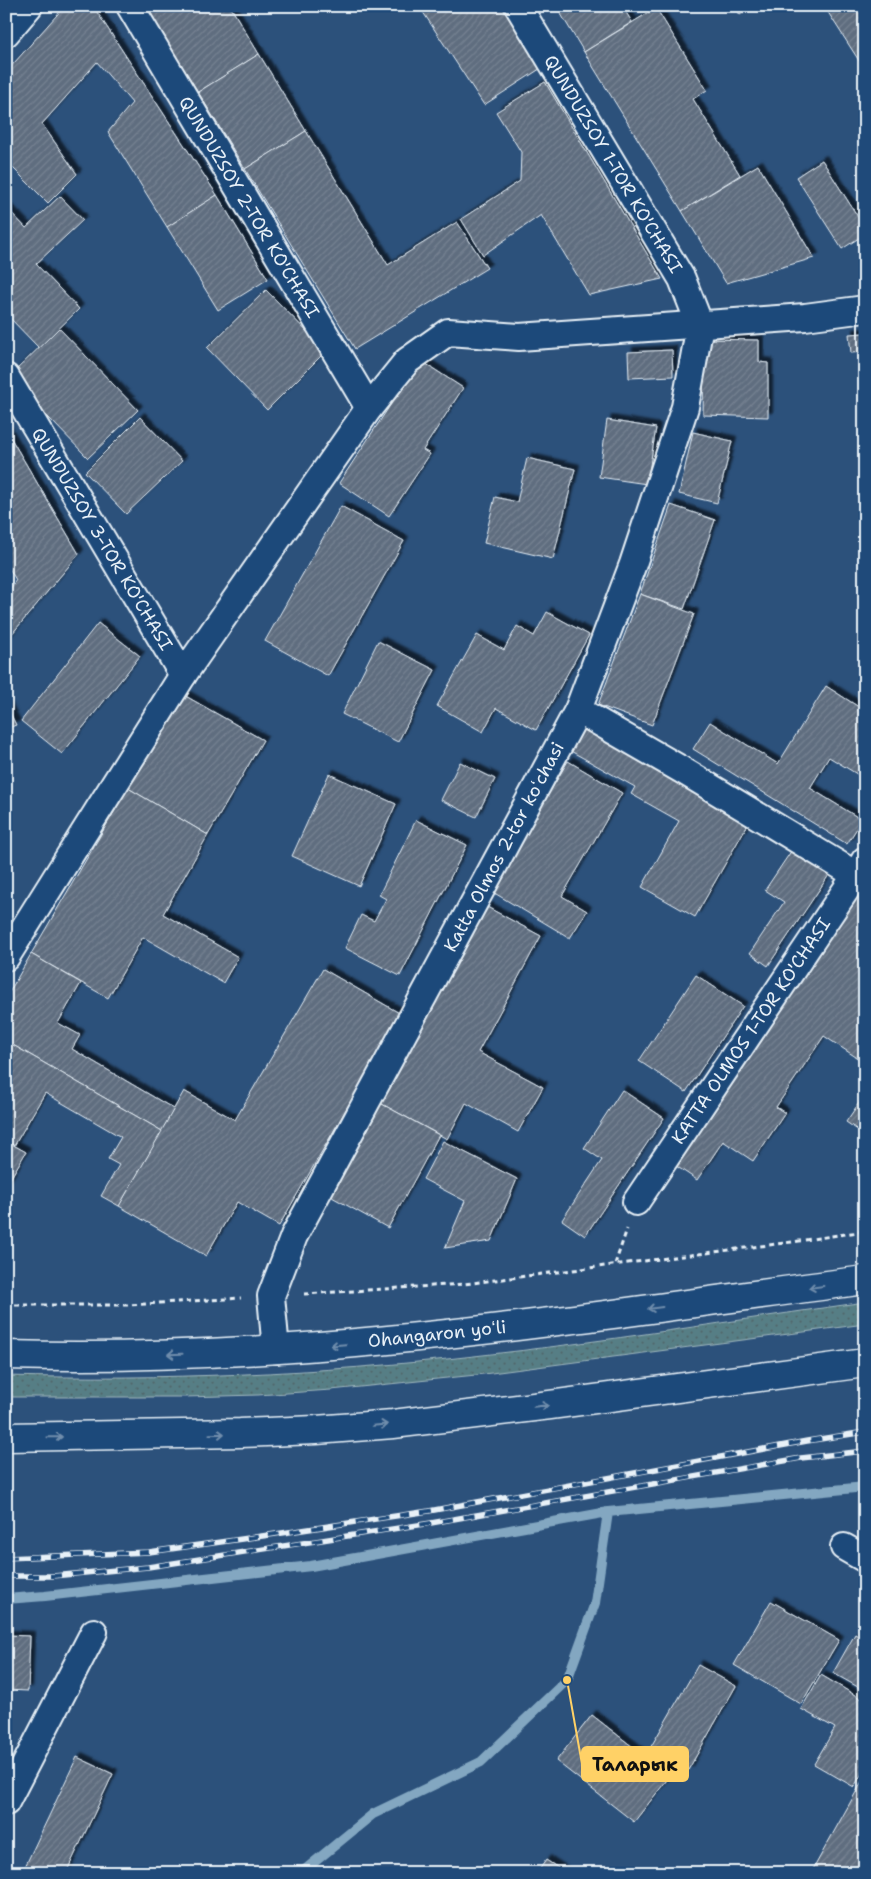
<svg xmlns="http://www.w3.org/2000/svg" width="871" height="1879" viewBox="0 0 871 1879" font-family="'Shantell Sans',sans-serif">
  <defs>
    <pattern id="grass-dots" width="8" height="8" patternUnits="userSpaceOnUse" patternTransform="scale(1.25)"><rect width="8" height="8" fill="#577e85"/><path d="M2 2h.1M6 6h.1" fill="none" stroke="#4f666a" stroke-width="1.8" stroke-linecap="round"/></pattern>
    <pattern id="building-hatch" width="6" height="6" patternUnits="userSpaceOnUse" patternTransform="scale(1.25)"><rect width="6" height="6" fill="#5f6d7f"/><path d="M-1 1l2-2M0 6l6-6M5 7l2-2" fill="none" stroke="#768292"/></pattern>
    <filter id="shadow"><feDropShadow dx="4.5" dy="-4.5" stdDeviation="1" flood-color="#0009"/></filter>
  </defs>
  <rect width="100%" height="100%" fill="#2c517b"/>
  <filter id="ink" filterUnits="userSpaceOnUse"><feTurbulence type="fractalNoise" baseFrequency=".02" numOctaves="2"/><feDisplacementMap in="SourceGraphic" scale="10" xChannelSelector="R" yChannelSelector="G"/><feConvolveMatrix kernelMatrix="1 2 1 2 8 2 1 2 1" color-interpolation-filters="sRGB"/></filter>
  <g filter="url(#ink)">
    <path fill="url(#grass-dots)" stroke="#a0b8be" d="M865 1302V1324L476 1375 331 1390 258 1395 185 1397H6V1376C162 1380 319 1374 474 1356 604 1342 735 1320 865 1302Z"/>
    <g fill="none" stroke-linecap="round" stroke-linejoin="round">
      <g stroke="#83a7c1" stroke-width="10">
        <path d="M6 1599 45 1596 311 1566 608 1512"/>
        <path d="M301 1873 373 1814 481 1762 567 1680 595 1603 608 1512 865 1487"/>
      </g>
    </g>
    <g fill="url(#building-hatch)" stroke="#e8f1f8" filter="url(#shadow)">
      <path d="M65 6H93L217 195 167 227 108 132 132 103 97 62 42 124 77 174 48 203 6 161V72Z"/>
      <path d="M145 6H230L259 54 198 92Z"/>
      <path d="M419 6H507L546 65 484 105Z"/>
      <path d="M556 6H622L632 22 584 52Z"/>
      <path d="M735 6H753L740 15Z"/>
      <path d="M824 6H865V70Z"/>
      <path d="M656 8 707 90 693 99 740 175 682 211 584 52Z"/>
      <path d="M259 54 306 131 245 169 198 92Z"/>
      <path d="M545 82 662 279 589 295 541 215 483 255 461 219 520 181 521 152 496 112Z"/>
      <path d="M306 131 388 265 457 222 487 268 355 349 245 169Z"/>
      <path d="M822 160 865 228V234L842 249 796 177Z"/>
      <path d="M758 165 814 258 726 283 682 211Z"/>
      <path d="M217 195 268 279 218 310 167 227Z"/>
      <path d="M60 196 83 220 36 264 79 309 39 348 6 314V207L26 228Z"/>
      <path d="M266 290 326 351 267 410 207 348Z"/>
      <path d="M59 328 138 410 88 458 9 377Z"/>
      <path d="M865 333V352L851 353 849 334Z"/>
      <path d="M704 339 759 340V362L768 363V417L703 415Z"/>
      <path d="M672 350 673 376 629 378 628 352Z"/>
      <path d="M420 360 463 388 423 450 430 454 389 516 339 483Z"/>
      <path d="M140 417 182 461 126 514 85 472Z"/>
      <path d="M607 420 656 428 647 484 599 477Z"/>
      <path d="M6 430 79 554 6 641V595L16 580 6 563Z"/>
      <path d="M693 432 732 441 717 503 679 494Z"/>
      <path d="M527 458 575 469 553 559 484 543 495 497 517 502Z"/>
      <path d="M671 505 715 520 684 609 640 594Z"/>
      <path d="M341 506 404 541 328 676 265 641Z"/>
      <path d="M640 594 694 614 652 725 598 705Z"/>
      <path d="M547 612 589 635 536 730 496 708 483 732 437 706 477 635 504 650 517 626 534 636Z"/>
      <path d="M98 623 140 656 62 754 21 721Z"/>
      <path d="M378 641 435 670 398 742 342 714Z"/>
      <path d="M826 686 865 711V779L829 757 810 788 862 820 847 844 693 749 710 722 778 764Z"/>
      <path d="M182 694 263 740 208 835 128 788Z"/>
      <path d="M6 705 16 725 6 729Z"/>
      <path d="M584 721 753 815 695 917 642 887 679 821 631 794 635 787 567 749Z"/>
      <path d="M568 761 622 793 562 896 587 911 570 938 491 891Z"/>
      <path d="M460 762 495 779 476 817 441 800Z"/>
      <path d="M329 774 396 804 359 886 292 856Z"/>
      <path d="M128 788 208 835 163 914 238 957 223 983 143 937 108 998 31 954Z"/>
      <path d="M416 820 467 845 400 976 345 948 361 915 374 921 386 899 379 895Z"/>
      <path d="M796 844 833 869 768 966 750 953 784 902 765 890Z"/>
      <path d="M865 884V1063L824 1036 776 1107 785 1113 753 1161 723 1141 697 1180 676 1166Z"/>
      <path d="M487 907 541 936 478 1052 543 1087 518 1132 466 1103 447 1139 380 1103Z"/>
      <path d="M31 954 81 983 58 1023 80 1035 72 1049 174 1109 162 1131 6 1041V998Z"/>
      <path d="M323 969 401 1014 279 1226 237 1202 206 1256 119 1206 184 1091 235 1120Z"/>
      <path d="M696 975 743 1006 686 1092 639 1061Z"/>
      <path d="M6 1041 162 1131 119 1206 101 1196 119 1165 108 1159 121 1137 45 1093 14 1146 6 1141Z"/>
      <path d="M622 1090 664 1118 585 1236 562 1220 602 1160 584 1148Z"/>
      <path d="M865 1094V1135L846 1122Z"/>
      <path d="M380 1103 439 1135 388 1228 330 1196Z"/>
      <path d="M6 1141 26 1152 6 1186Z"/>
      <path d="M443 1141 517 1179 491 1241 445 1248 465 1201 423 1179Z"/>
      <path d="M771 1601 839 1640 801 1704 734 1665Z"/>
      <path d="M855 1634 865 1640V1691L833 1673Z"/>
      <path d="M6 1635 30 1636 28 1691 6 1690Z"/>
      <path d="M698 1665 736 1686 687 1772 649 1750Z"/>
      <path d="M821 1675 865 1701V1768L854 1787 814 1764 835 1728 801 1709Z"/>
      <path d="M592 1715 670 1776 634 1822 556 1761Z"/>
      <path d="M77 1757 113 1774 66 1873H22Z"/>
      <path d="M865 1776V1861L860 1868 865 1871V1873H811Z"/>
      <path d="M546 1860 566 1873H537Z"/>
    </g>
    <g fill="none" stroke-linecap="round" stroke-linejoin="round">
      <g stroke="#e8f1f8" stroke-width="30">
        <g id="street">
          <path d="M130 6 369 408"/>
          <path d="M6 33 29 6"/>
          <path d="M6 377 183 675"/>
          <path d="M578 710 682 770 856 875"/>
          <path d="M6 957 183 675 369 408 407 361 448 332 519 337 805 317 865 309"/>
          <path d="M636 1202 856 875 865 860"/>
          <path d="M276 1350 271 1296 294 1236 578 710 633 564 685 407 700 325 682 279 518 6"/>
          <path d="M844 1547 865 1559"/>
          <path d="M6 1802 94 1632"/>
        </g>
      </g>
      <g stroke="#e8f1f8" stroke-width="31">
        <g id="highway">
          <path d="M6 1355C294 1364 580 1318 865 1280"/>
          <path d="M6 1437 240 1433 316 1430 393 1424 550 1405 865 1363"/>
        </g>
      </g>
      <g stroke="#e8f1f8" stroke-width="3" stroke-dasharray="5 4" stroke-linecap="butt">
        <path d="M615 1264 627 1229"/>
        <path d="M304 1294 464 1284 792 1242 865 1231"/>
        <path d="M6 1305H128L241 1298"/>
      </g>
      <use href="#street" stroke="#1f4a7a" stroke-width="26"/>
      <use href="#highway" stroke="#1f4a7a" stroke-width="28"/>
      <g stroke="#e8f1f8" stroke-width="5.5">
        <g id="rail">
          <path d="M6 1558 149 1552 242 1539 429 1511 807 1441 865 1432"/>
          <path d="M6 1576H53L148 1567 431 1523 801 1458 865 1451"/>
        </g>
      </g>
      <use href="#rail" stroke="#1f4a7a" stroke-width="4" stroke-dasharray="11" stroke-linecap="butt"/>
    </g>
    <defs><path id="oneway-shaft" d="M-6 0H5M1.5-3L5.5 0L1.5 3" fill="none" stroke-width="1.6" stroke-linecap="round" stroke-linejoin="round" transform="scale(1.25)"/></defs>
    <g stroke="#6f8dac">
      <use href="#oneway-shaft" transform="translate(816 1287) rotate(172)"/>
      <use href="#oneway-shaft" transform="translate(655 1308) rotate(172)"/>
      <use href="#oneway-shaft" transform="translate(338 1345) rotate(175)"/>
      <use href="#oneway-shaft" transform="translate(175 1354) rotate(178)"/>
      <use href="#oneway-shaft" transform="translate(541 1406) rotate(-6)"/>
      <use href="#oneway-shaft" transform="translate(380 1425) rotate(-5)"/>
      <use href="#oneway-shaft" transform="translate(217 1434) rotate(-2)"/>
      <use href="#oneway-shaft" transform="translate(55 1437) rotate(-1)"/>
    </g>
  </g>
  <g text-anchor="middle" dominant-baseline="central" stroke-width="4" stroke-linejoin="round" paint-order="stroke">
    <g font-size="18" fill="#e8f1f8" stroke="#1f4a7a">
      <text transform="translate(613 164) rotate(59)">QUNDUZSOY 1-TOR KO'CHASI</text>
      <text transform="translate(249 207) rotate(59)">QUNDUZSOY 2-TOR KO'CHASI</text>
      <text transform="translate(102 539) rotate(59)">QUNDUZSOY 3-TOR KO'CHASI</text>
      <text transform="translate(504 847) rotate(-62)">Katta Olmos 2-tor koʻchasi</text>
      <text transform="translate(751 1031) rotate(-56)">KATTA OLMOS 1-TOR KO'CHASI</text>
      <text transform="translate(437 1334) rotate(-6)">Ohangaron yoʻli</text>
    </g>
  </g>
  <path fill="none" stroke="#ffd166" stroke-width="2" d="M567 1680L582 1764"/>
  <circle fill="#ffd166" stroke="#1f4a7a" stroke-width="2" cx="567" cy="1680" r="5"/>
  <rect fill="#ffd166" stroke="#ffd166" stroke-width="2" x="582" y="1747" width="106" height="34" rx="5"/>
  <g font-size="19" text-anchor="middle" font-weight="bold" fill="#111">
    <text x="635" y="1771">Таларык</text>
  </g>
  <rect width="871" height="1879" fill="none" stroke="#1f4a7a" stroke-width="25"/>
  <rect x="12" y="12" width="846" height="1854" fill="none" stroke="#e8f1f8" stroke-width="2" filter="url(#ink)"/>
</svg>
